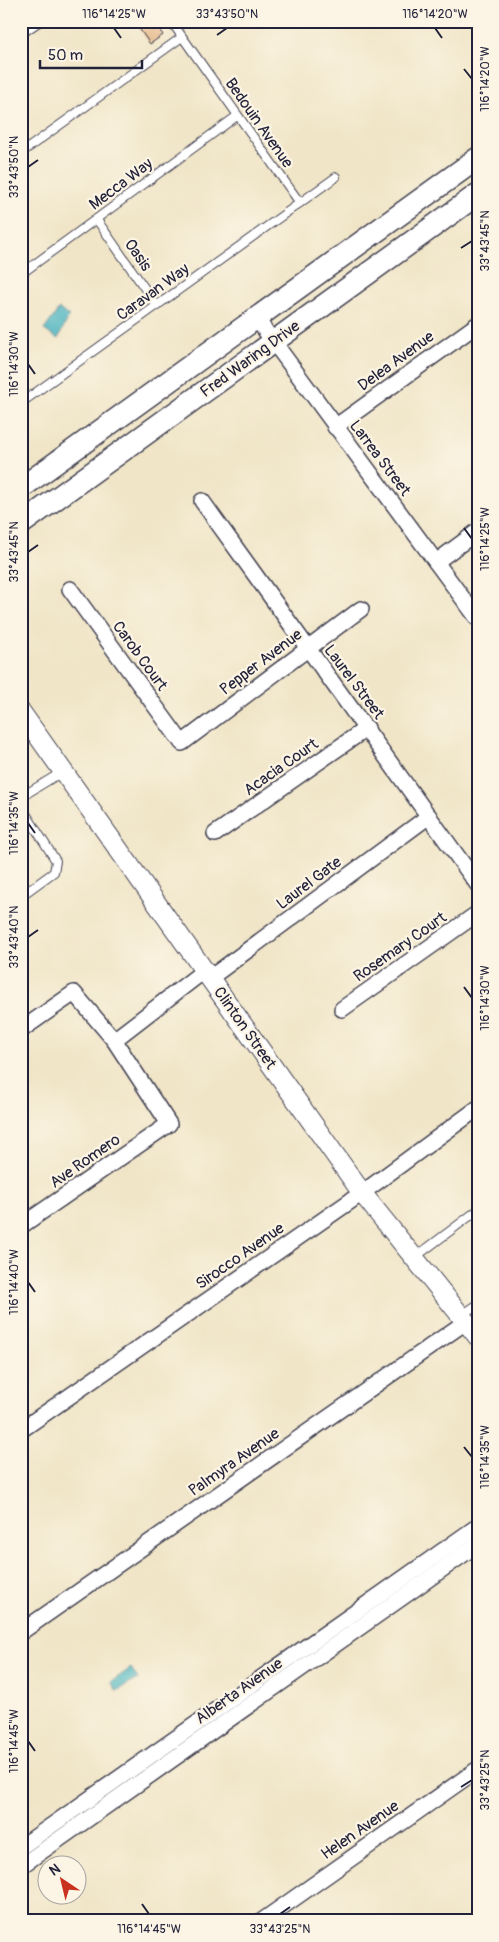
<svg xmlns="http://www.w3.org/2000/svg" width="499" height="1942" viewBox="0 0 499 1942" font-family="Pangolin,sans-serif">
  <rect width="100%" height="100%" fill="#fcf5e5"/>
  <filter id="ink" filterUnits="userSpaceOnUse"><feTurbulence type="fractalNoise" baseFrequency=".02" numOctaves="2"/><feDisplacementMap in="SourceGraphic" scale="10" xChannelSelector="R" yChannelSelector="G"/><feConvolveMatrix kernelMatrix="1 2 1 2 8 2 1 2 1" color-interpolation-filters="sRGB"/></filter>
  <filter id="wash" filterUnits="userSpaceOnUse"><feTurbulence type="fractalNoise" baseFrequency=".0096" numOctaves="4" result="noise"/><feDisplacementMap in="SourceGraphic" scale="20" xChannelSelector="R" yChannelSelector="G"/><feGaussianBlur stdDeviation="1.12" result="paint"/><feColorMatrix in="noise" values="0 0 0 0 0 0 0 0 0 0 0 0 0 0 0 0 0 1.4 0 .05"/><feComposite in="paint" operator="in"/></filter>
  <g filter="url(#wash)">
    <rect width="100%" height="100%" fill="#f0e5c7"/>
    <g fill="#44b2c0" stroke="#336a7e">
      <path d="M59 309 69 316 58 339 44 330Z"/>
      <path d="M131 1668 138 1679 117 1691 111 1682Z"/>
    </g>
    <g id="blocks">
      <path fill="#e2b07f" d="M134 21H153L163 35 150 44Z"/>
    </g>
  </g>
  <g filter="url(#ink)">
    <use href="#blocks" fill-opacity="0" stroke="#413f50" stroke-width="1"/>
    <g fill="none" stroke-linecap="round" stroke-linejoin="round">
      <g stroke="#413f50" stroke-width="10">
        <g id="service">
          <path d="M171 21 300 203"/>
          <path d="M21 34 40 21"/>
          <path d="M21 153 182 37"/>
          <path d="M97 220 157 306"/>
          <path d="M21 274 237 116"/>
          <path d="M21 403 336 177"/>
          <path d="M21 797 62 772"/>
          <path d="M21 806 56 861 54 872 21 896"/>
          <path d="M414 1258 478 1210"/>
          <path d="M462 1315 478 1304"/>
        </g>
      </g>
      <g stroke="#413f50" stroke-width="18">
        <g id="minor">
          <path d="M256 318 478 619"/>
          <path d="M335 427 478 324"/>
          <path d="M202 501 478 885"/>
          <path d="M436 562 478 531"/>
          <path d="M70 589 182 743 361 609"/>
          <path d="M215 834 367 728"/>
          <path d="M210 978 429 816"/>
          <path d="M342 1009 478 913"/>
          <path d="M21 1030 74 993 114 1040 169 1124 21 1226"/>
          <path d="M114 1040 205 970"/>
          <path d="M21 1430 362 1193 478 1108"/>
          <path d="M21 1632 467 1321"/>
          <path d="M21 1847 478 1526"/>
          <path d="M21 1866 478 1544"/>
          <path d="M262 1921 478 1769"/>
        </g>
      </g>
      <g stroke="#413f50" stroke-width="21">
        <path id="tertiary" d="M21 712 362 1193 478 1337"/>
      </g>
      <g stroke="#413f50" stroke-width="24">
        <g id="secondary">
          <path d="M21 488 478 158"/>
          <path d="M21 524 478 194"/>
        </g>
      </g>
      <use href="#service" stroke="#fff" stroke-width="8"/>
      <use href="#minor" stroke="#fff" stroke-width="15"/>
      <use href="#tertiary" stroke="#fff" stroke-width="19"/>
      <use href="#secondary" stroke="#fff" stroke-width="21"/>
    </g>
  </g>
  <path fill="none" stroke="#22223b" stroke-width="2" d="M114 28 121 38M435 28 442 38M217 35 227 28M464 69 472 79M28 167 38 160M461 248 472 241M28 364 35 374M464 528 472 539M28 552 38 545M28 823 35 833M28 937 38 930M464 987 472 998M28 1282 35 1292M464 1447 472 1457M28 1741 35 1751M461 1787 472 1780M142 1904 149 1914M280 1914 290 1907"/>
  <g text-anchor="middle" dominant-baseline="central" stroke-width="4.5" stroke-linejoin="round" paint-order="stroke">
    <g font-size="16" fill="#22223b" stroke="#fcf5e5">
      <text transform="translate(259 123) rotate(55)">Bedouin Avenue</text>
      <text transform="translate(121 184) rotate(-37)">Mecca Way</text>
      <text transform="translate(138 255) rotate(55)">Oasis</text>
      <text transform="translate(153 292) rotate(-36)">Caravan Way</text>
      <text transform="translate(250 359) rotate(-36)">Fred Waring Drive</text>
      <text transform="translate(396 361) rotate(-36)">Delea Avenue</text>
      <text transform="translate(380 458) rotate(53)">Larrea Street</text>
      <text transform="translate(140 656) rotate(54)">Carob Court</text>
      <text transform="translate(261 662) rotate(-37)">Pepper Avenue</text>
      <text transform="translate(354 682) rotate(53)">Laurel Street</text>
      <text transform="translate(281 767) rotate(-35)">Acacia Court</text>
      <text transform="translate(309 883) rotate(-37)">Laurel Gate</text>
      <text transform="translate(400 947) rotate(-35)">Rosemary Court</text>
      <text transform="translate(245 1028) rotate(55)">Clinton Street</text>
      <text transform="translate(85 1161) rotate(-35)">Ave Romero</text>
      <text transform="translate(240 1256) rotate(-35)">Sirocco Avenue</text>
      <text transform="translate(234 1462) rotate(-35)">Palmyra Avenue</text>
      <text transform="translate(239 1691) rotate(-35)">Alberta Avenue</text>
      <text transform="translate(360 1830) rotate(-35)">Helen Avenue</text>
    </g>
  </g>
  <rect width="499" height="1942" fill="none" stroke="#fcf5e5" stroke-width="55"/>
  <g transform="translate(62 1880) rotate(325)"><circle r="24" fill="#fcf5e5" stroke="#a5a1a1"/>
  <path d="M0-4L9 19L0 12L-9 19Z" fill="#c8321e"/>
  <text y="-8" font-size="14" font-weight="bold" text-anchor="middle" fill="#22223b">N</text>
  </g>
  <path d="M40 60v8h102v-8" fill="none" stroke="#22223b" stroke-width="2.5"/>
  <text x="48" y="60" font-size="15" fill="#22223b" stroke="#fcf5e5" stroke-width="4" paint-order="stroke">50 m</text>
  <rect x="28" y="28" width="444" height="1886" fill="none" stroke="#22223b" stroke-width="2"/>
  <g font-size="12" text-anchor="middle" fill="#22223b">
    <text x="114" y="18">116°14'25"W</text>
    <text x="227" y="18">33°43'50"N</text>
    <text x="435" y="18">116°14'20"W</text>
    <text transform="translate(485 79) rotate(-90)" y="4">116°14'20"W</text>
    <text transform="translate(14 167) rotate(-90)" y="4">33°43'50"N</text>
    <text transform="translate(485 241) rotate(-90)" y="4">33°43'45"N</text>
    <text transform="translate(14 364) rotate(-90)" y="4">116°14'30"W</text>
    <text transform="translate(485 539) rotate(-90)" y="4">116°14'25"W</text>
    <text transform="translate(14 552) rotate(-90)" y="4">33°43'45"N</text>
    <text transform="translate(14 823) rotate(-90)" y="4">116°14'35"W</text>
    <text transform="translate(14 937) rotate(-90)" y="4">33°43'40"N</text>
    <text transform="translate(485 998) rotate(-90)" y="4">116°14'30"W</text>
    <text transform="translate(14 1282) rotate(-90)" y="4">116°14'40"W</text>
    <text transform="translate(485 1457) rotate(-90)" y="4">116°14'35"W</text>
    <text transform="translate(14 1741) rotate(-90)" y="4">116°14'45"W</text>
    <text transform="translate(485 1780) rotate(-90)" y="4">33°43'25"N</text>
    <text x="149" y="1933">116°14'45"W</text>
    <text x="280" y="1933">33°43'25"N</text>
  </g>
</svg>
